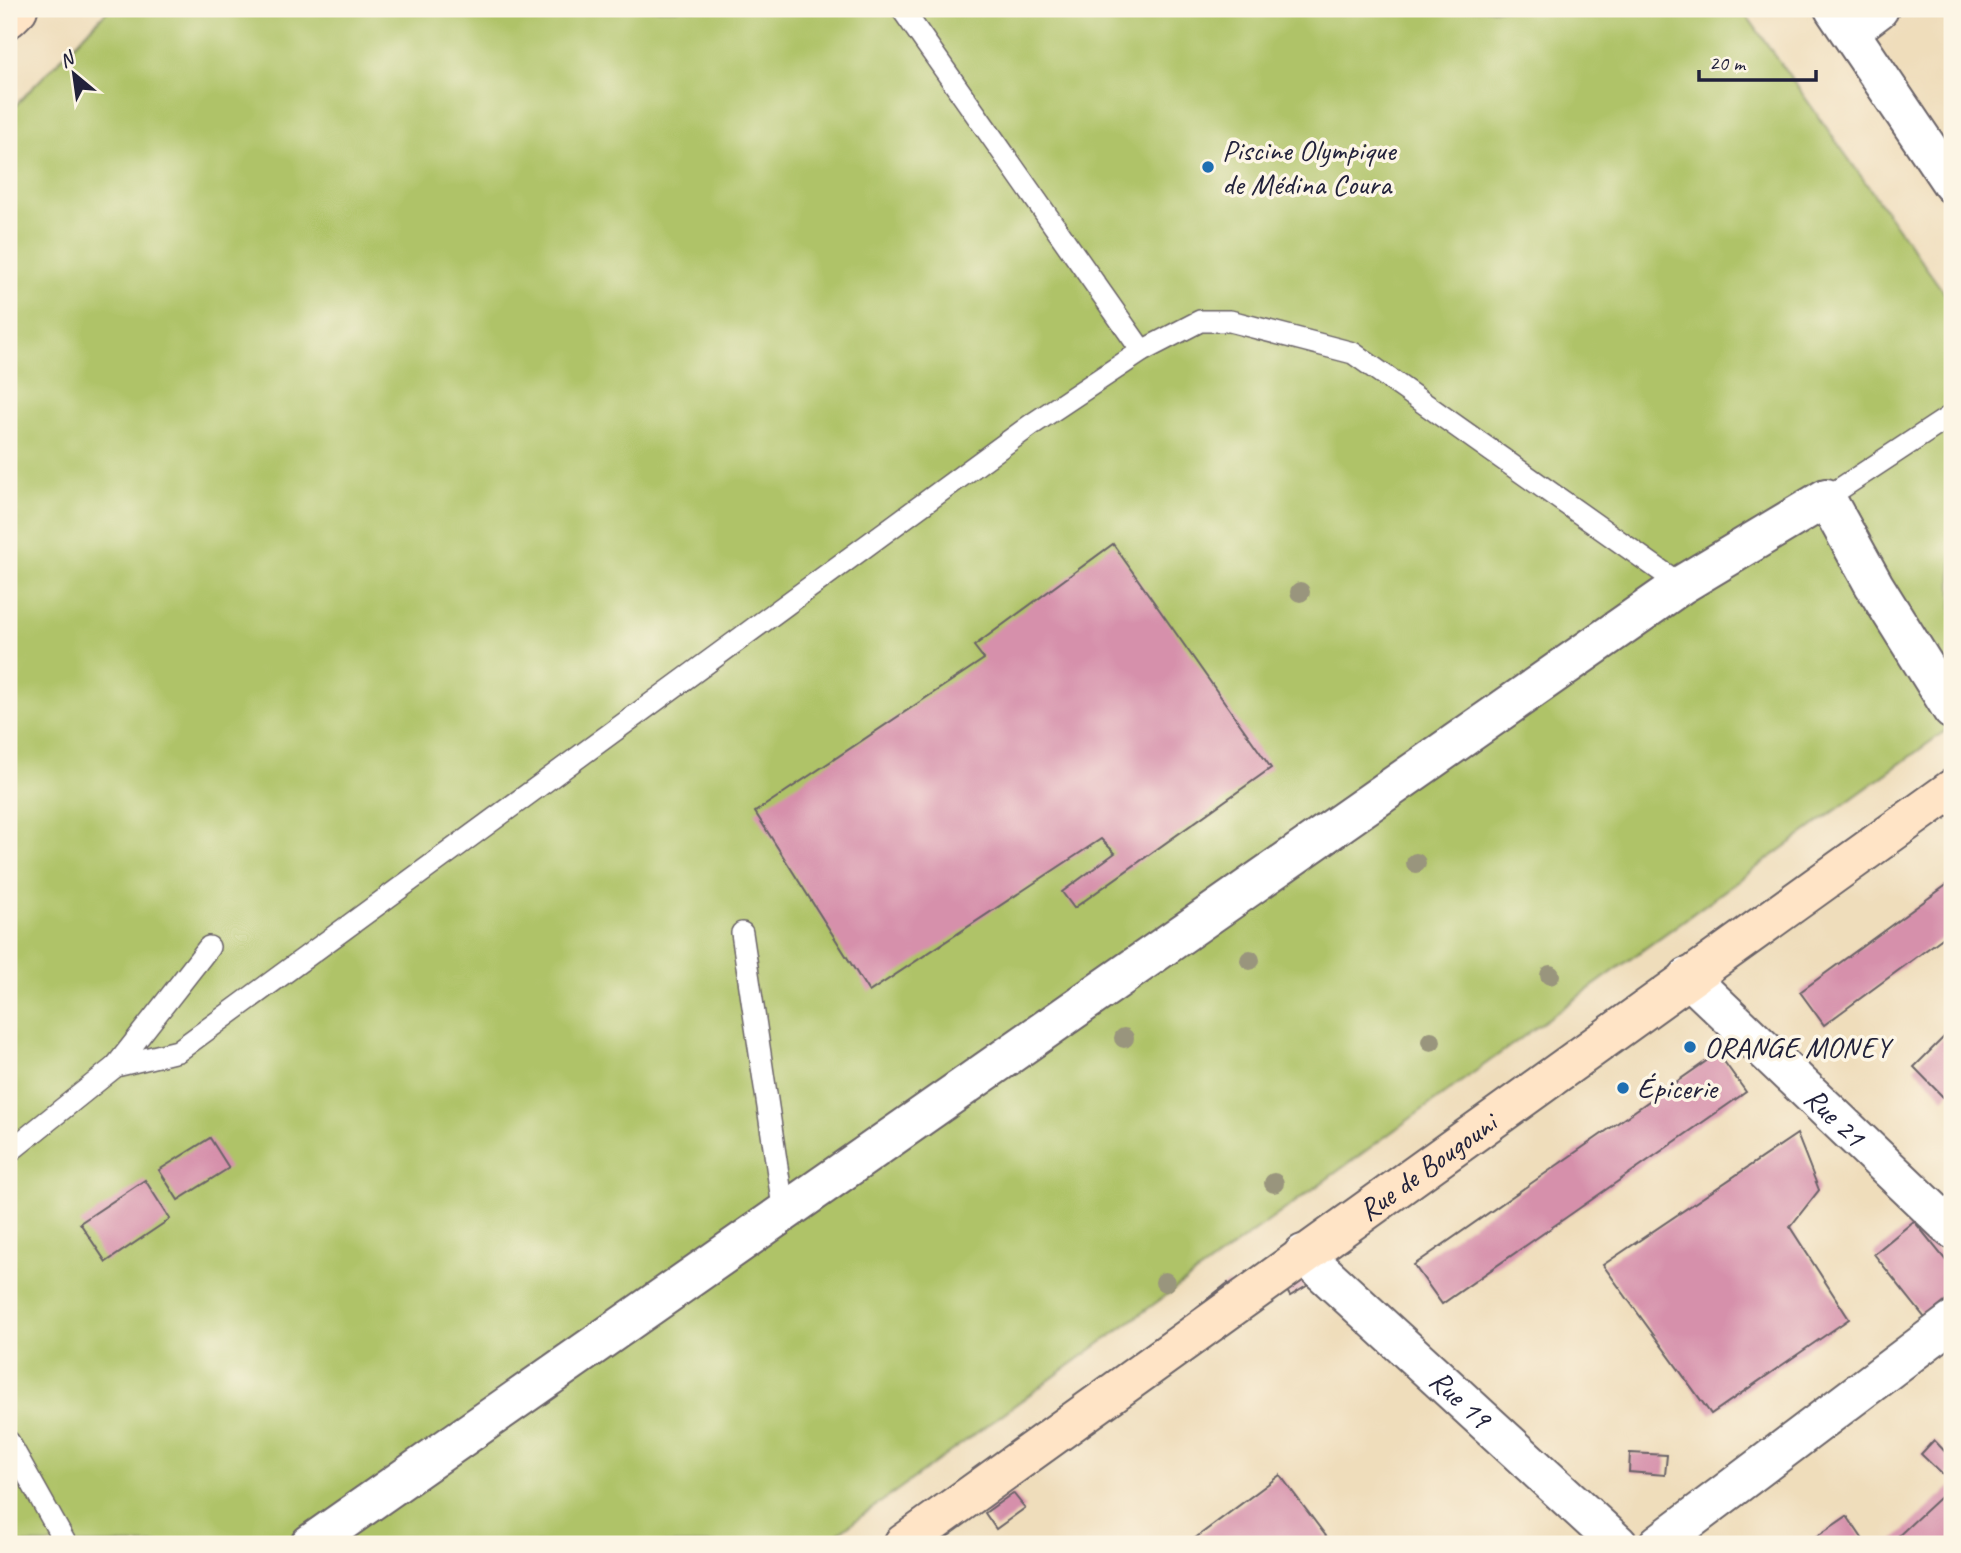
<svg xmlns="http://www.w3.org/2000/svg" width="1961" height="1553" viewBox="0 0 1961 1553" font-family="Caveat,sans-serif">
  <rect width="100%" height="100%" fill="#fcf5e5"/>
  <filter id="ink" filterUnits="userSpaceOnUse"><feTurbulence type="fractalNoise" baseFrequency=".0143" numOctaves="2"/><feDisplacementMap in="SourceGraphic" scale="14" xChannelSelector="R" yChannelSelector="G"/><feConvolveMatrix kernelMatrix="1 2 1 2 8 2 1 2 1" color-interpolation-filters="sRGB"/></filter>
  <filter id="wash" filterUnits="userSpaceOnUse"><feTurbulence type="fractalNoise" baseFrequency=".00686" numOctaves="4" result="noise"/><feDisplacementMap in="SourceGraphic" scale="28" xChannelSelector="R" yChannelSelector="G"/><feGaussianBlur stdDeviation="1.57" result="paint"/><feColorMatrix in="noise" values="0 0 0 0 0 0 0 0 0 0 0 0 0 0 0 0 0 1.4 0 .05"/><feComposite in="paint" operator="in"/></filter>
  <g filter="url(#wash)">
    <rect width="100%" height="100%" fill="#efddbb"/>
    <path fill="#afc367" stroke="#687251" stroke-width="2" d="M109 9H1742L1952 304V726L823 1544H9V112Z"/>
    <g id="blocks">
      <g fill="#d690ab">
        <path d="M1113 544 1271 768 1074 908 1062 892 1115 853 1101 839 869 992 755 812 984 659 974 646Z"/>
        <path d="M1952 881V931L1824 1025 1800 992Z"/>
        <path d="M1952 1029V1089L1944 1098 1914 1067Z"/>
        <path d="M1718 1053 1746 1092 1442 1304 1414 1265Z"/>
        <path d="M1797 1134 1819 1190 1790 1227 1849 1319 1711 1414 1603 1265Z"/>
        <path d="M210 1138 229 1168 178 1200 159 1170Z"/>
        <path d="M145 1180 170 1219 106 1262 80 1223Z"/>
        <path d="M1914 1221 1952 1268V1296L1925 1318 1874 1254Z"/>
        <path d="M1311 1274 1315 1281 1290 1296 1286 1289Z"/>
        <path d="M1228 1283 1234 1291 1189 1325 1183 1318Z"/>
        <path d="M1934 1440 1952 1459V1470L1945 1477 1921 1454Z"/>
        <path d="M1630 1453 1667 1455 1665 1475 1629 1472Z"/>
        <path d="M1280 1475 1332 1544H1197L1194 1539Z"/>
        <path d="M1952 1486V1538L1945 1544H1898L1894 1540Z"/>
        <path d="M1013 1493 1025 1508 996 1529 985 1513Z"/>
        <path d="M1847 1516 1866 1544H1806Z"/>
      </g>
    </g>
  </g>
  <g filter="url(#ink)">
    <use href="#blocks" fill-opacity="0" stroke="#6a6368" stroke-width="2"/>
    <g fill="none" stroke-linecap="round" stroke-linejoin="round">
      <g stroke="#6a6368" stroke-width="24">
        <g id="lane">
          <path d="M902 9 1142 351"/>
          <path d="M1826 498 1952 415"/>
          <path d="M742 933 784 1214"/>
          <path d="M116 1066 178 1051 1031 425 1142 351 1200 321H1230L1353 353 1681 585"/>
          <path d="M9 1152 116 1066 209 947"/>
          <path d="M9 1442 66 1544"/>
        </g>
      </g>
      <g stroke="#6a6368" stroke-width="42">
        <g id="street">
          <path d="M1834 9 1952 184"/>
          <path d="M1850 31 1879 9"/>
          <path id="s1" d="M1688 977 1952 1229"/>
          <path id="s2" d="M1303 1254 1618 1544"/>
          <path d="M310 1544 1681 585 1826 498 1874 585 1952 710"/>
          <path d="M1658 1544 1952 1322"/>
        </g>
      </g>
      <g stroke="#6a6368" stroke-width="42">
        <g id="secondary">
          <path d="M9 18 18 9"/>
          <path id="s3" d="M903 1544 1952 789"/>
        </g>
      </g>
      <use href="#lane" stroke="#fff" stroke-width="21"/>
      <use href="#street" stroke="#fff" stroke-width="38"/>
      <use href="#secondary" stroke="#ffe4c6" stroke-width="38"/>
    </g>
    <g fill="#99957d">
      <circle cx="1300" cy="592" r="10"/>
      <circle cx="1416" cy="863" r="10"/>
      <circle cx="1250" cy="960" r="10"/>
      <circle cx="1550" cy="975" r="10"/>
      <circle cx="1124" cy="1038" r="10"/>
      <circle cx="1431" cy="1041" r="10"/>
      <circle cx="1274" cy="1183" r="10"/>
      <circle cx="1165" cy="1282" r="10"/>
    </g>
  </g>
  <g fill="#1f6fb2" stroke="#fcf5e5" stroke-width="2.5">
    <circle cx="1208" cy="167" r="7"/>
    <circle cx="1690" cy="1047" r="7"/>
    <circle cx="1623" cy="1088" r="7"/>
  </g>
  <g text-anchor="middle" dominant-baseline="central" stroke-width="7" stroke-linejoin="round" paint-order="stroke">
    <g font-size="30" fill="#22223b" stroke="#fcf5e5" text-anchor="start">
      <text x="1222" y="150">Piscine Olympique<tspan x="1222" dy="34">de Médina Coura</tspan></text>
      <text x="1704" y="1047">ORANGE MONEY</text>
      <text x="1637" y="1088">Épicerie</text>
    </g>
    <g font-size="30" fill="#22223b" stroke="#fcf5e5">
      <text stroke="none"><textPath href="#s1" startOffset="203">Rue 21</textPath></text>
      <text stroke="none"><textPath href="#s3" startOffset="646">Rue de Bougouni</textPath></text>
      <text stroke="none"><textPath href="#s2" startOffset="214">Rue 19</textPath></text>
    </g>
  </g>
  <rect width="1961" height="1553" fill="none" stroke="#fcf5e5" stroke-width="35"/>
  <g transform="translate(74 74) rotate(331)" stroke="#fcf5e5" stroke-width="5" paint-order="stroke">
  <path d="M0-5L12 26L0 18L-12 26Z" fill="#22223b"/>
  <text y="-10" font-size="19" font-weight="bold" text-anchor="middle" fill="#22223b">N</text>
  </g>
  <path d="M1699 70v10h117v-10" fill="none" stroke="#22223b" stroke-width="3.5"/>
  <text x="1709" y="70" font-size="21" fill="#22223b" stroke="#fcf5e5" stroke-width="5" paint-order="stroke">20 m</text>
</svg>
